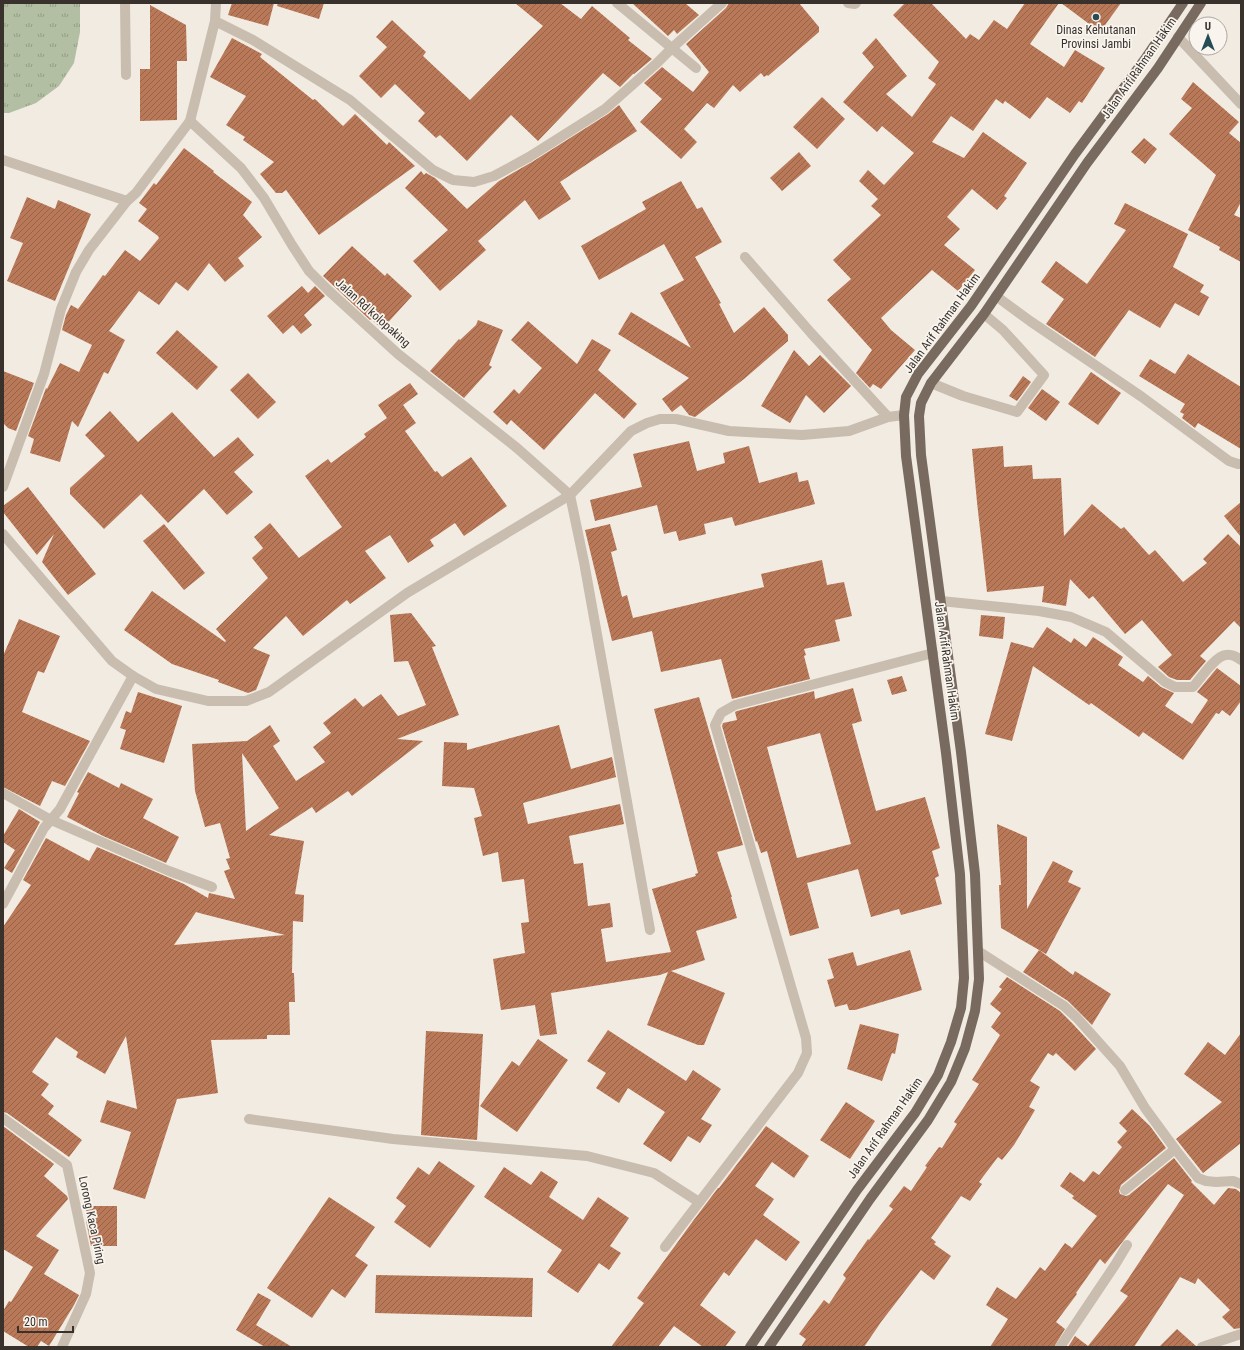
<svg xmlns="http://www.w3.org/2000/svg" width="1244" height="1350" viewBox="0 0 1244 1350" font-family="'Roboto Condensed',sans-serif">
  <defs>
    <pattern id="grass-tufts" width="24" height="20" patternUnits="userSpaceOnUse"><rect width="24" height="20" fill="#b3bfa3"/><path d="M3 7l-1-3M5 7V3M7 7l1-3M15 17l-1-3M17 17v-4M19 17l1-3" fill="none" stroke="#939c85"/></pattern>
    <pattern id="building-hatch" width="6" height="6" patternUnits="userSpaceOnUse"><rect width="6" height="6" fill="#b97958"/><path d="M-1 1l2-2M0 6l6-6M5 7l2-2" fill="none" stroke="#976449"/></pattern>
  </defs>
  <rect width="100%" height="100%" fill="#f1ebe2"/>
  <path fill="url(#grass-tufts)" d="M3 3H80V32L74 63 59 86 36 103 9 113H3Z"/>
  <g fill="url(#building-hatch)" fill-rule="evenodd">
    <path d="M232 3H274L268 26 228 15Z"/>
    <path d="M278 3H324L319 19 277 6Z"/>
    <path d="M515 3H560L581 19 592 6 630 38 628 40 652 59 634 74H633L620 87 603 73 538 141 511 115 467 161 440 135 436 138 418 121 425 113 395 84 381 98 359 76 387 47 376 37 392 20 426 52 423 56 470 100 543 26Z"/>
    <path d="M632 3H685L699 15 677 34 674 30 668 36Z"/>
    <path d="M729 3H799L819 27V32L768 76 767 75 764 77 761 73 740 92 733 85 714 108 707 103 684 129 697 142 681 159 640 122 662 99 644 83 662 67 693 92 709 72 686 44 726 8Z"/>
    <path d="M905 3H931L966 39 970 34 979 40 994 20 1007 29 1025 3H1059L1030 44 1064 67 1075 50 1105 68 1082 103 1079 101 1070 113 1047 97 1030 119 1005 101 1003 104 996 99 973 131 951 116 932 142 964 158 983 132 1027 163 1004 196 1007 198 997 210 972 189 947 217 960 229 944 245 975 270 958 291 932 270 881 318 891 330 915 350 881 389 873 384 870 388 856 373 872 350 827 300 851 279 833 260 881 215 871 206 878 199 859 181 868 170 884 185 914 153 882 126 877 132 843 102 874 67 862 53 876 38 907 76 886 94 912 117 936 84 928 78 939 62 893 15Z"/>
    <path d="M1061 3H1121L1100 32Z"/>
    <path d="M150 5 186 25 187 61H177V120L140 121V69H150Z"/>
    <path d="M232 38 262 54 260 57 313 100 315 99 343 126 355 114 387 145 389 142 415 166 319 235 286 190 282 193H276L260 174 274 162 243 140 245 137 226 125 246 96 210 77Z"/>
    <path d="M1193 82 1239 122 1229 133 1241 143V202L1234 215 1241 218V262L1219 250 1220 247 1188 230 1216 175 1169 134 1192 108 1181 99Z"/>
    <path d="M822 97 845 119 817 149 793 127Z"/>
    <path d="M619 105 637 131 560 182 571 199 539 220 525 200 478 241 486 250 440 291 413 261 448 230 405 188 421 171 424 175 426 173 435 178 467 209 499 181 532 162 608 114Z"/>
    <path d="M1144 138 1157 149 1145 164 1131 152Z"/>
    <path d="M184 148 214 171 213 172 252 202 243 215 262 237 238 258 244 266 225 282 209 263 188 291 176 282 159 305 139 291 109 331 125 340 108 374 104 372 78 427 72 421 60 462 30 453 34 439 28 436 46 388 47 389 60 363 79 372 92 345 62 330 66 315 71 305 78 309 103 275 105 276 125 250 140 261 159 238 158 236 138 221 147 209 139 203 154 183 156 185Z"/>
    <path d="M799 152 811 166 782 191 770 178Z"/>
    <path d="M681 181 697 209 702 207 722 242 695 257 721 303 719 304 734 333 764 307 788 335V341L744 379 695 417 689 415 681 405 672 412 662 399 689 378 618 334 631 312 691 348 660 293 684 280 664 244 599 280 581 246 646 209 642 202Z"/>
    <path d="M27 197 55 209 58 200 91 214 55 301 7 281 23 243 10 238Z"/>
    <path d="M1125 203 1188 234 1173 267 1204 285 1200 292 1209 297 1199 316 1175 303 1160 328 1129 310 1095 357 1046 324 1064 299 1041 282 1056 261 1087 284 1126 230 1114 224Z"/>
    <path d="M352 246 385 276 387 273 412 296 382 329 371 319 370 320 323 276Z"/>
    <path d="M302 286 308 293 315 286 325 296 304 315 312 325 301 334 293 325 283 334 267 316Z"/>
    <path d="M478 320 503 330 489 365 492 367 464 398 430 371 459 339 460 340 476 325Z"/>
    <path d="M528 321 577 364 592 339 611 350 598 370 637 404 624 419 595 393 544 450 511 420 507 425 493 412 514 389 519 394 542 368 511 340Z"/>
    <path d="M177 330 218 367 197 390 156 353Z"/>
    <path d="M794 350 809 366 820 355 851 386 824 413 806 395 790 423 761 406Z"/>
    <path d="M1188 354 1241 387V449L1198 423 1195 428 1182 418 1184 414 1180 412 1185 404 1139 376 1150 359 1175 374Z"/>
    <path d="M3 371 34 383 16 431 8 428 3 423Z"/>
    <path d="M1091 372 1121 393 1098 425 1068 404Z"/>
    <path d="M248 373 276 402 258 419 230 390Z"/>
    <path d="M1023 376 1031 382 1017 401 1009 396Z"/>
    <path d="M410 383 418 394 403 405 416 423 405 431 435 472 437 471 442 477 471 457 507 506 464 536 455 523 430 540 434 546 408 563 390 535 365 551 386 578 350 604 347 600 303 636 286 616 253 648 270 655 256 690 248 693 218 682 219 680 172 664 124 630 152 591 225 642 226 641 216 629 268 578 252 558 263 548 254 537 270 523 299 558 342 527 305 476 328 459 331 463 366 437 364 434 387 418 378 405Z"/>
    <path d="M1042 389 1060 402 1046 421 1028 408Z"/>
    <path d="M110 411 138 442 172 412 214 457 238 437 254 455 234 472 253 492 227 515 204 489 168 523 141 494 104 529 70 494V488L105 456 85 435Z"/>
    <path d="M689 441 697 471 725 463 723 453 749 446 759 483 797 472 799 482 808 480 815 504 735 526 732 517 704 524 706 534 679 541 676 531 664 534 657 505 595 521 590 500 642 487 633 454Z"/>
    <path d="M1003 446 1004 467 1032 465 1033 479 1061 478 1064 536 1092 504 1121 529 1124 527 1149 555 1155 550 1183 582 1207 563 1203 559 1228 534 1241 547V628L1234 621 1200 656 1206 661 1190 680H1177L1169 677 1158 667 1172 655 1142 620 1125 634 1093 596 1089 599 1070 579 1066 606 1042 602 1044 586 987 592 977 502 972 449Z"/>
    <path d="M28 487 96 574 68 595 42 562 54 534 37 555 3 512V506Z"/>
    <path d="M1241 502V537L1224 516Z"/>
    <path d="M164 524 205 573 184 590 143 541Z"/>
    <path d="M610 524 617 550 611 552 622 597 627 595 633 618 764 587 761 574 822 560 827 585 844 582 852 616 835 620 840 641 804 649 806 655 804 656 810 679 732 699 721 659 661 672 652 631 612 641 585 530Z"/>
    <path d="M411 613 436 646 432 647 459 715 397 739 423 741 352 796 348 791 316 813 312 807 269 835 304 841 295 894 304 895 303 922 293 921 292 973H294L295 1002H289L290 1035H267V1039L211 1040 218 1093 177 1099 145 1199 113 1189 131 1132 100 1122 107 1100 137 1109 126 1036 105 1074 76 1057 78 1052 56 1037 32 1072 49 1084 41 1095 54 1106 48 1114 82 1140 69 1157 7 1113 3 1112V927L31 885 23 880 46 838 89 861 97 847 184 884 208 898 209 893 235 899 224 871 230 869 226 859 230 858 220 823 205 827 195 791 192 744 247 741 270 725 280 741 273 746 296 781 325 762 313 747 331 733 323 723 355 698 363 707 381 694 398 716 426 705 408 661 394 662 390 615ZM242 753 279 808 246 831ZM196 912 203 914 285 935 174 945Z"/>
    <path d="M981 615 1005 617 1003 639 979 636Z"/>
    <path d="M19 619 60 636 44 673 38 671 22 712 90 741 65 786 52 781 40 806 3 787V656Z"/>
    <path d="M1047 627 1071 643 1074 638 1086 647 1093 637 1123 657 1118 665 1143 682 1148 676 1161 687 1174 693 1165 706 1192 724 1208 700 1197 692 1217 668 1241 686V701L1230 716 1222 710 1219 714 1216 713 1183 760 1143 732 1139 737 1091 703 1089 705 1033 666 1012 741 985 734 1011 642 1033 648Z"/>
    <path d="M902 676 907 691 892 695 887 680Z"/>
    <path d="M853 688 862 721 852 724 876 811 925 797 940 848 932 851 939 876 935 878 942 904 901 915 899 909 871 917 858 869 807 883 819 928 790 936 767 851 761 853 757 841 756 842 722 726 723 723 737 720 735 712 737 711 814 691 815 699ZM820 733 851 844 797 858 767 747Z"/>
    <path d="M138 692 182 706 164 763 120 749 126 730 120 728 126 711 131 713Z"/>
    <path d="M699 697 743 845 717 852 732 897H731L737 918 696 931 705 960 671 971 725 993 704 1045H698L647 1025 668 972 660 975 551 993 557 1034 540 1036 535 1005 501 1010 493 959 525 953 521 923 529 922 524 879 502 882 498 852 483 856 474 818 482 816 474 788 442 786 444 742 467 743V750L559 725 571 769 612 757 616 777 523 803 528 824 620 804 624 824 569 836 574 864 583 863 588 906 610 903 613 927 601 929 606 962 671 952 652 889 696 876 695 874 698 873 654 709Z"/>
    <path d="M88 772 119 788 121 783 153 799 143 818 179 837 166 863 103 836 67 817 79 793 77 792Z"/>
    <path d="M19 809 40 822 12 873 4 868 15 850 3 842V836Z"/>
    <path d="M997 824 1027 837V909L1053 861 1073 871 1068 882 1081 888 1046 954 1001 928 999 885H1001Z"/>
    <path d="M910 950 922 990 855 1010H849L847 1004 835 1007 827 980 834 978 828 959 853 952 857 966Z"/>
    <path d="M1039 950 1073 975 1075 971 1111 994 1092 1025 1068 1001 1023 972Z"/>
    <path d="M1007 977 1060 1011 1072 1023 1096 1049 1075 1071 1056 1053 1053 1056 1048 1053 1030 1081 1040 1087 1029 1107 1035 1110 1014 1145 1002 1160 998 1157 979 1182 982 1184 970 1201 961 1196 931 1238 936 1242 934 1244 951 1256 934 1280 921 1270 881 1322 864 1347H801L806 1339 799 1334 824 1300 829 1304 846 1278 843 1275 868 1239 869 1240 893 1209 889 1206 904 1186 911 1191 927 1167 925 1166 939 1147 942 1148 957 1124 954 1122 979 1084 972 1080 1000 1035 991 1027 1001 1013 990 1004 1002 989 999 987Z"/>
    <path d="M860 1024 899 1034 895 1054 892 1053 882 1081 847 1069Z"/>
    <path d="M608 1030 686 1081 693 1070 721 1089 701 1119 712 1125 700 1143 688 1136 671 1162 643 1144 665 1112 628 1088 619 1103 596 1088 606 1073 587 1061Z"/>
    <path d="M426 1031 483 1034 477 1140 421 1135Z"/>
    <path d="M1241 1033V1143L1203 1173 1176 1139 1222 1102 1184 1074 1208 1042 1225 1055Z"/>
    <path d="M538 1039 568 1060 517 1132 480 1106 512 1061 519 1066Z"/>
    <path d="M846 1102 875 1121 850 1159 820 1140Z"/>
    <path d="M1132 1109 1150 1126 1166 1148 1121 1185 1119 1191 1120 1194 1126 1196 1129 1195 1174 1158 1192 1181 1191 1182 1214 1205 1228 1188 1236 1189 1241 1193V1328L1234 1329 1222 1317 1230 1310 1198 1278 1195 1284 1180 1277 1134 1347H1068L1075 1336 1088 1346 1128 1296 1120 1291 1184 1195 1168 1184 1105 1264 1100 1259 1076 1293 1077 1294 1056 1322 1065 1329 1054 1347H990L1008 1319 986 1305 997 1287 1016 1299 1040 1267 1045 1271 1065 1243 1072 1248 1097 1216 1072 1198 1074 1196 1060 1186 1070 1172 1084 1182 1093 1171 1099 1175 1122 1147 1117 1142 1127 1131 1119 1123Z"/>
    <path d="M3 1126 54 1164 44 1176 67 1196 68 1199 36 1236 59 1250 44 1274 79 1295 74 1305 49 1346 41 1341 37 1347H29L3 1331V1311L9 1301 11 1302 33 1267 3 1249Z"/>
    <path d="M766 1126 809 1156 794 1178 772 1162 755 1186 774 1199 763 1215 800 1242 786 1261 756 1239 729 1276 724 1272 700 1305 736 1332 725 1347H703L674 1326 658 1347H611L644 1303 637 1298 693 1221 718 1188H719Z"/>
    <path d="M439 1161 475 1186 430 1248 394 1222 406 1206 396 1198 418 1167 429 1175Z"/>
    <path d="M504 1167 531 1185 541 1171 558 1182 549 1197 583 1220 598 1197 629 1218 610 1246 621 1253 609 1270 599 1263 578 1293 547 1272 562 1250 484 1197Z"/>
    <path d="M329 1197 375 1227 355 1256 368 1265 345 1298 332 1289 312 1318 267 1288Z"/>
    <path d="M86 1206H117V1246H91L86 1221Z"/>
    <path d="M376 1275 533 1278 532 1317 375 1313Z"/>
    <path d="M258 1293 271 1300 256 1325 292 1347H265L236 1330Z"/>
    <path d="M1177 1329 1196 1346V1347H1159Z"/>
  </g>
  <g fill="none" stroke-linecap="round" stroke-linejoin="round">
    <g stroke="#c8bdae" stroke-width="10">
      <path d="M125 3 126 75"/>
      <path d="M617 3 696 68"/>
      <path d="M848 3 855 4 856 3"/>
      <path d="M215 21 253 40 350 100 433 170 453 180 474 182 494 176 529 157 605 109 656 64 672 48 722 3"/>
      <path d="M1178 37 1241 104"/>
      <path d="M190 121 241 168 264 198 292 245 309 271 328 290 398 354 517 448 570 495 584 562 650 930"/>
      <path d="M3 160 127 201 136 193 190 121 215 21 216 3"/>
      <path d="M745 257 811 333 888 417"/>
      <path d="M996 296 1030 321 1142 397 1229 461 1238 464H1241"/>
      <path d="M931 383 963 396 1017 412 1044 375 1003 330 984 314"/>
      <path d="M3 487 44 374 61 309 76 272 89 250 127 201"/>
      <path d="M3 534 112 661 133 676 156 689 208 701H246L269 692 407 593 570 495 631 431 647 423 660 419H676L729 431 802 435 849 431 888 417 904 415"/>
      <path d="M941 601 1039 611 1071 617 1106 632 1165 682 1175 687H1193C1201 678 1215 656 1226 655 1231 654 1237 657 1241 660"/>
      <path d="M3 793 51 820 169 871 212 887"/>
      <path d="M3 904 44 828 60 809 133 676"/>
      <path d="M978 951 1064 1006 1077 1018 1120 1066 1145 1108 1175 1149 1125 1190"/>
      <path d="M3 1118 67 1165 90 1273 86 1294 62 1347"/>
      <path d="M249 1119 393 1139 587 1156 654 1173 699 1202"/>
      <path d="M1175 1149 1198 1178 1206 1181 1216 1182 1233 1181 1241 1184"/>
      <path d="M665 1247 798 1073 807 1053 806 1038 715 725 721 713 735 705 933 653"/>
      <path d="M1060 1347 1115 1265 1127 1245"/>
      <path d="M1202 1347 1241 1334"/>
    </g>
    <g stroke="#786a5f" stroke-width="10">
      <path d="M750 1347 857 1190 915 1113 938 1075 951 1042 961 1008 964 978 960 874 946 753 906 456 904 415 906 397 918 374 971 306 1075 154 1145 59 1183 3"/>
      <path d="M769 1347 870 1199 928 1120 951 1082 965 1048 975 1011 979 979 975 874 961 752 921 455 919 416 921 403 931 383 984 314 1087 163 1158 68 1201 3"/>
    </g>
  </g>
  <circle fill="#264d55" stroke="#f9f5ee" stroke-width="1.5" cx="1096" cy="17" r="4"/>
  <g text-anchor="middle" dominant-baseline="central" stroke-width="3.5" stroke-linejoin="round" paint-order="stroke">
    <g font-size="12" fill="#38312c" stroke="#f9f5ee">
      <text x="1096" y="30">Dinas Kehutanan<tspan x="1096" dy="14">Provinsi Jambi</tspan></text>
    </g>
    <g font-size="12" fill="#38312c" stroke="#f9f5ee">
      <text transform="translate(1139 68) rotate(-55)">Jalan Arif Rahman Hakim</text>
      <text transform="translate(373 313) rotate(42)">Jalan Rd kolopaking</text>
      <text transform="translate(942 323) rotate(-54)">Jalan Arif Rahman Hakim</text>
      <text transform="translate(947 661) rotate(82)">Jalan Arif Rahman Hakim</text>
      <text transform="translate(885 1128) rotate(-55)">Jalan Arif Rahman Hakim</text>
      <text transform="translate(92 1220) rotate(78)">Lorong Kaca Piring</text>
    </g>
  </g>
  <rect width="1244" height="1350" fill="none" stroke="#38312c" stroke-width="8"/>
  <g transform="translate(1208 36)"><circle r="19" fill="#f9f5ee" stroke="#aca7a0"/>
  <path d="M0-3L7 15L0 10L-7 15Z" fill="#264d55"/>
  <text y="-6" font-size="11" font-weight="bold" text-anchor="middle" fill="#38312c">U</text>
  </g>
  <path d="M18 1326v6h55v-6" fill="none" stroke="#38312c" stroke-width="2"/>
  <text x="24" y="1326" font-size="12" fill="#38312c" stroke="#f9f5ee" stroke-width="3" paint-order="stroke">20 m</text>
</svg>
